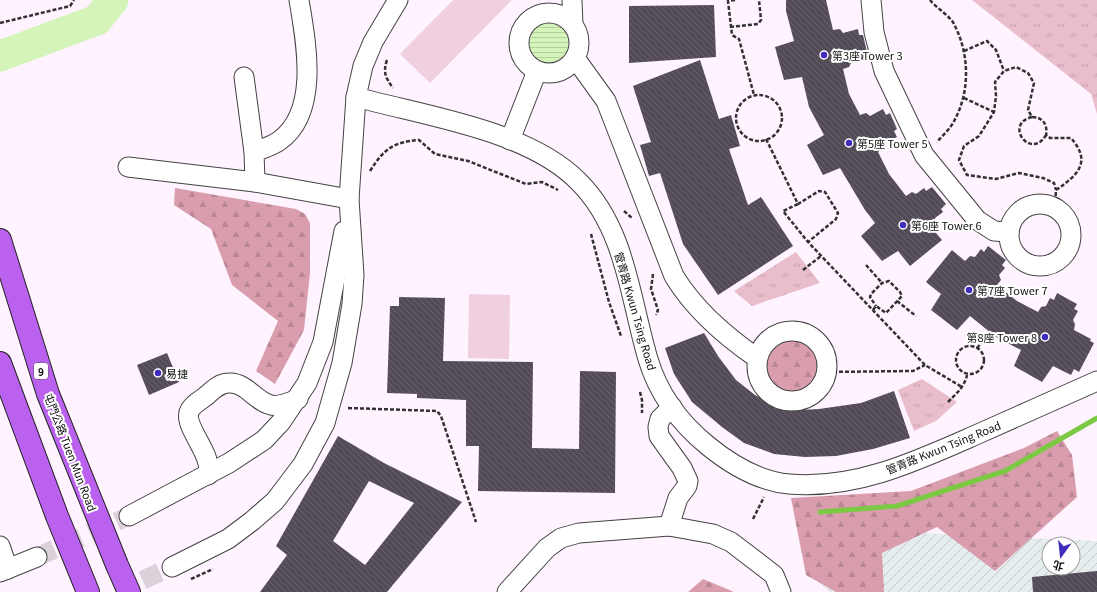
<svg xmlns="http://www.w3.org/2000/svg" width="1097" height="592" viewBox="0 0 1097 592" font-family="Georgia,'Noto Sans TC',serif">
  <defs>
    <pattern id="industrial-furrows" width="10" height="10" patternUnits="userSpaceOnUse"><rect width="10" height="10" fill="#e5edee"/><path d="M-1 1l2-2M0 10L10 0M9 11l2-2" fill="none" stroke="#c3cacb"/></pattern>
    <pattern id="grass-tufts" width="24" height="20" patternUnits="userSpaceOnUse"><rect width="24" height="20" fill="#e9bdcc"/><path d="M3 7l-1-3M5 7V3M7 7l1-3M15 17l-1-3M17 17v-4M19 17l1-3" fill="none" stroke="#c7a1ae"/></pattern>
    <pattern id="forest-firs" width="22" height="20" patternUnits="userSpaceOnUse"><rect width="22" height="20" fill="#d99dad"/><path d="M5 1l3.5 6h-7zM16 11l3.5 6h-7z" fill="#b98694"/></pattern>
    <pattern id="water-rules" width="6" height="5" patternUnits="userSpaceOnUse"><rect width="6" height="5" fill="#d4f4ba"/><path d="M0 2.5h6" fill="none" stroke="#b5d09f"/></pattern>
    <pattern id="building-back-hatch" width="6" height="6" patternUnits="userSpaceOnUse"><rect width="6" height="6" fill="#534c58"/><path d="M-1 5l2 2M0 0l6 6M5-1l2 2" fill="none" stroke="#67616b"/></pattern>
  </defs>
  <rect width="100%" height="100%" fill="#fef3fe"/>
  <path fill="url(#industrial-furrows)" fill-rule="evenodd" d="M920 533 1097 541V592H830L812 576ZM1049 544H1073V568H1049Z"/>
  <g fill="url(#grass-tufts)">
    <path d="M972 0H1097V114L1091 94Z"/>
    <path d="M796 252 820 283 752 306 734 291Z"/>
    <path d="M922 379 957 402 936 421 914 431 898 390Z"/>
  </g>
  <g fill="url(#forest-firs)">
    <path d="M175 188 296 209 305 214 310 223V273L304 330 275 384 256 371 278 321 232 285 211 229 174 205Z"/>
    <circle cx="793" cy="367" r="28"/>
    <path d="M1057 431 1072 455 1077 497 995 571 937 527 882 553 884 592H836L806 575 791 498 911 491 1024 448Z"/>
    <path d="M703 579 732 591 733 592H688Z"/>
  </g>
  <g fill="#f0cfdf">
    <path d="M453 0H512L430 83 400 54Z"/>
    <path d="M469 294 510 295 509 359 468 358Z"/>
  </g>
  <circle fill="url(#water-rules)" stroke="#7cc943" cx="549" cy="42" r="23"/>
  <g fill="none" stroke-linecap="round" stroke-linejoin="round">
    <path stroke="#7cc943" stroke-width="5" d="M820 512 897 506 1005 471 1097 418"/>
    <path stroke="#d4f4ba" stroke-width="31" d="M0 56 97 20 113 0"/>
  </g>
  <g fill="url(#building-back-hatch)" fill-rule="evenodd">
    <path d="M786 0H826L833 30 840 29 843 33 858 29 859 35H863L867 52 863 53 865 59 851 63 849 67 843 69 849 94 860 115 866 113 870 116 883 109 886 115 890 113 897 129 894 131 897 137 884 143 883 148 878 152 889 174 906 196 912 192 916 194 924 188 926 191 932 187 946 204 941 209 943 212 935 218 936 222 931 227 942 240 910 266 898 251 882 261 861 236 875 223 865 210 840 168 823 175 807 145 824 135 809 107 802 77 784 80 775 47 794 41 786 11Z"/>
    <path d="M714 5 716 57 629 63V6Z"/>
    <path d="M700 60 719 119 731 115 740 146 729 149 748 205 761 197 793 246 718 295 683 244 660 173 649 176 640 145 651 142 633 86Z"/>
    <path d="M988 246 1006 260 1002 265 1005 268 999 275 1001 280 997 285 1017 301 1038 312 1041 307 1046 306 1050 298 1054 300 1057 293 1077 304 1074 309 1078 311 1073 320 1075 324 1074 330 1091 339 1090 341 1094 343 1079 372 1074 369 1071 375 1053 366 1042 382 1014 366 1021 350 996 337 970 316 957 330 931 310 941 294 926 282 952 250 965 261 970 256 975 257 981 249 984 252Z"/>
    <path d="M399 297 445 298 443 361 533 362 532 448 579 449 580 371 616 372 615 493 478 491 479 446H466V400L417 398V394L387 393 390 306H399Z"/>
    <path d="M704 333 718 356 736 380 755 395 776 406 799 410 819 409 861 403 894 391 910 438 873 449 836 456 805 457 774 454 744 443 722 427 692 402 674 374 665 348Z"/>
    <path d="M167 353 179 382 149 395 137 365Z"/>
    <path d="M338 436 384 463 462 502 387 592H260L287 555 276 546ZM369 481 414 503 365 565 333 541Z"/>
    <path d="M1097 571V592H1033L1032 577Z"/>
  </g>
  <g fill="none" stroke-linecap="round" stroke-linejoin="round">
    <g stroke="#dad1da" stroke-width="19" stroke-dasharray="19 10" stroke-linecap="butt">
      <path d="M37 557 129 516"/>
      <path d="M116 592 172 567"/>
    </g>
    <g stroke="#434343" stroke-width="21">
      <g id="minor">
        <path d="M572 0 573 25"/>
        <path d="M871 0 874 32 884 71 924 155 977 220 994 231 1009 232"/>
        <circle cx="549" cy="43" r="30"/>
        <path d="M575 58 606 101 674 276C694 309 725 336 757 358"/>
        <path d="M244 77 254 152"/>
        <path d="M356 97C424 116 529 130 579 182 626 229 630 299 648 359 658 393 680 423 707 445 730 464 758 481 789 484 856 490 919 460 978 434 1018 416 1057 399 1097 381"/>
        <path d="M510 140 537 71"/>
        <path d="M128 167 255 182 349 199"/>
        <path d="M255 182 254 152C262 149 272 146 279 141 320 112 306 42 299 0"/>
        <circle cx="1040" cy="235" r="31"/>
        <circle cx="792" cy="366" r="35"/>
        <path d="M208 475C214 454 181 425 190 410 193 404 201 400 206 396 213 390 219 383 229 383 246 382 256 402 271 405 279 407 290 402 298 399"/>
        <path d="M129 516 229 463 264 440 281 422 307 383 323 342 344 231"/>
        <path d="M669 526 678 498 687 486 688 481 682 468 659 436 658 427 660 419 672 407"/>
        <path d="M0 546 8 569"/>
        <path d="M172 567 228 539 252 521 275 501 303 464 325 423 342 363 352 304 354 275 349 199 356 97 363 66 373 42 398 0"/>
        <path d="M0 572 37 557"/>
        <path d="M507 592 547 548 561 538 579 533 669 526 713 534 731 542 774 575 781 592"/>
      </g>
    </g>
    <g stroke="#212121" stroke-width="24">
      <g id="highway">
        <path d="M0 240 48 394 117 565 129 592"/>
        <path d="M0 363 57 516 88 592"/>
      </g>
    </g>
    <g stroke="#323232" stroke-width="2.5" stroke-dasharray="4 2" stroke-linecap="butt">
      <path d="M735 0 728 1 732 35 739 39 754 95"/>
      <path d="M930 0C937 9 951 16 955 26 970 56 970 94 953 123 949 130 942 136 937 142"/>
      <path d="M0 23 70 6 74 0"/>
      <path d="M730 27 758 24 761 20 759 0"/>
      <path d="M964 51 987 41 996 50 1004 71"/>
      <path d="M387 60C383 72 385 77 393 88"/>
      <circle cx="759" cy="118" r="23"/>
      <path d="M964 98 994 112"/>
      <path d="M1032 117C1003 124 1031 161 1046 135"/>
      <path d="M766 139 798 204 819 191 825 192 838 213 836 219 808 242"/>
      <path d="M370 171C384 149 393 142 419 140L435 154 468 161 526 184 542 182 558 190"/>
      <path d="M798 204 783 211 808 242 925 365 962 387"/>
      <path d="M1055 208 1056 190C1078 175 1092 162 1071 138H1050L1046 135C1048 125 1043 117 1032 117L1028 110 1034 83 1028 73 1016 67 1004 71 995 82 996 96 994 112 979 136 964 146 959 160 967 175 996 179 1019 173 1043 178 1054 183 1056 190"/>
      <path d="M624 211 632 218"/>
      <path d="M591 234 609 302 621 336"/>
      <path d="M866 265 882 283"/>
      <path d="M803 270 821 256"/>
      <path d="M653 274 651 289 658 310 656 315"/>
      <path d="M897 301 916 316"/>
      <path d="M873 310 876 306 886 313 902 296 900 292 889 281 882 283 871 294 870 297 876 306"/>
      <circle cx="970" cy="360" r="14"/>
      <path d="M977 348 991 332"/>
      <path d="M827 372 913 371 925 365"/>
      <path d="M640 392 642 400V413"/>
      <path d="M948 402C956 394 965 386 967 375"/>
      <path d="M348 408 437 411 441 416 476 522"/>
      <path d="M753 519 764 497"/>
      <path d="M191 579 213 569"/>
    </g>
    <use href="#minor" stroke="#fff" stroke-width="19"/>
    <use href="#highway" stroke="#bb61ef" stroke-width="22"/>
  </g>
  <g fill="#3f2cbc" stroke="#fff" stroke-width="1.5">
    <circle cx="824" cy="55" r="4"/>
    <circle cx="849" cy="143" r="4"/>
    <circle cx="903" cy="225" r="4"/>
    <circle cx="969" cy="290" r="4"/>
    <circle cx="1045" cy="337" r="4"/>
    <circle cx="158" cy="373" r="4"/>
  </g>
  <g text-anchor="middle" dominant-baseline="central" stroke-width="4" stroke-linejoin="round" paint-order="stroke">
    <rect fill="#fff" stroke="#585858" stroke-width="1" x="34" y="363" width="14" height="16" rx="3"/>
    <g font-size="10" font-weight="bold" fill="#101010">
      <text x="41" y="371">9</text>
    </g>
    <g font-size="11" fill="#101010" stroke="#fff" text-anchor="start">
      <text x="832" y="55">第3座 Tower 3</text>
      <text x="857" y="143">第5座 Tower 5</text>
      <text x="911" y="225">第6座 Tower 6</text>
      <text x="977" y="290">第7座 Tower 7</text>
      <text x="1037" y="337" text-anchor="end">第8座 Tower 8</text>
      <text x="166" y="373">易捷</text>
    </g>
    <g font-size="11" fill="#101010" stroke="#fff">
      <text transform="translate(636 311) rotate(74)">管青路 Kwun Tsing Road</text>
      <text transform="translate(943 447) rotate(-22)">管青路 Kwun Tsing Road</text>
      <text transform="translate(71 452) rotate(69)">屯門公路 Tuen Mun Road</text>
    </g>
  </g>
  <g transform="translate(1061 556) rotate(195)"><circle r="19" fill="#ffffff" stroke="#9f9f9f"/>
  <path d="M0-3L7 15L0 10L-7 15Z" fill="#3f2cbc"/>
  <text y="-6" font-size="11" font-weight="bold" text-anchor="middle" fill="#101010">北</text>
  </g>
</svg>
